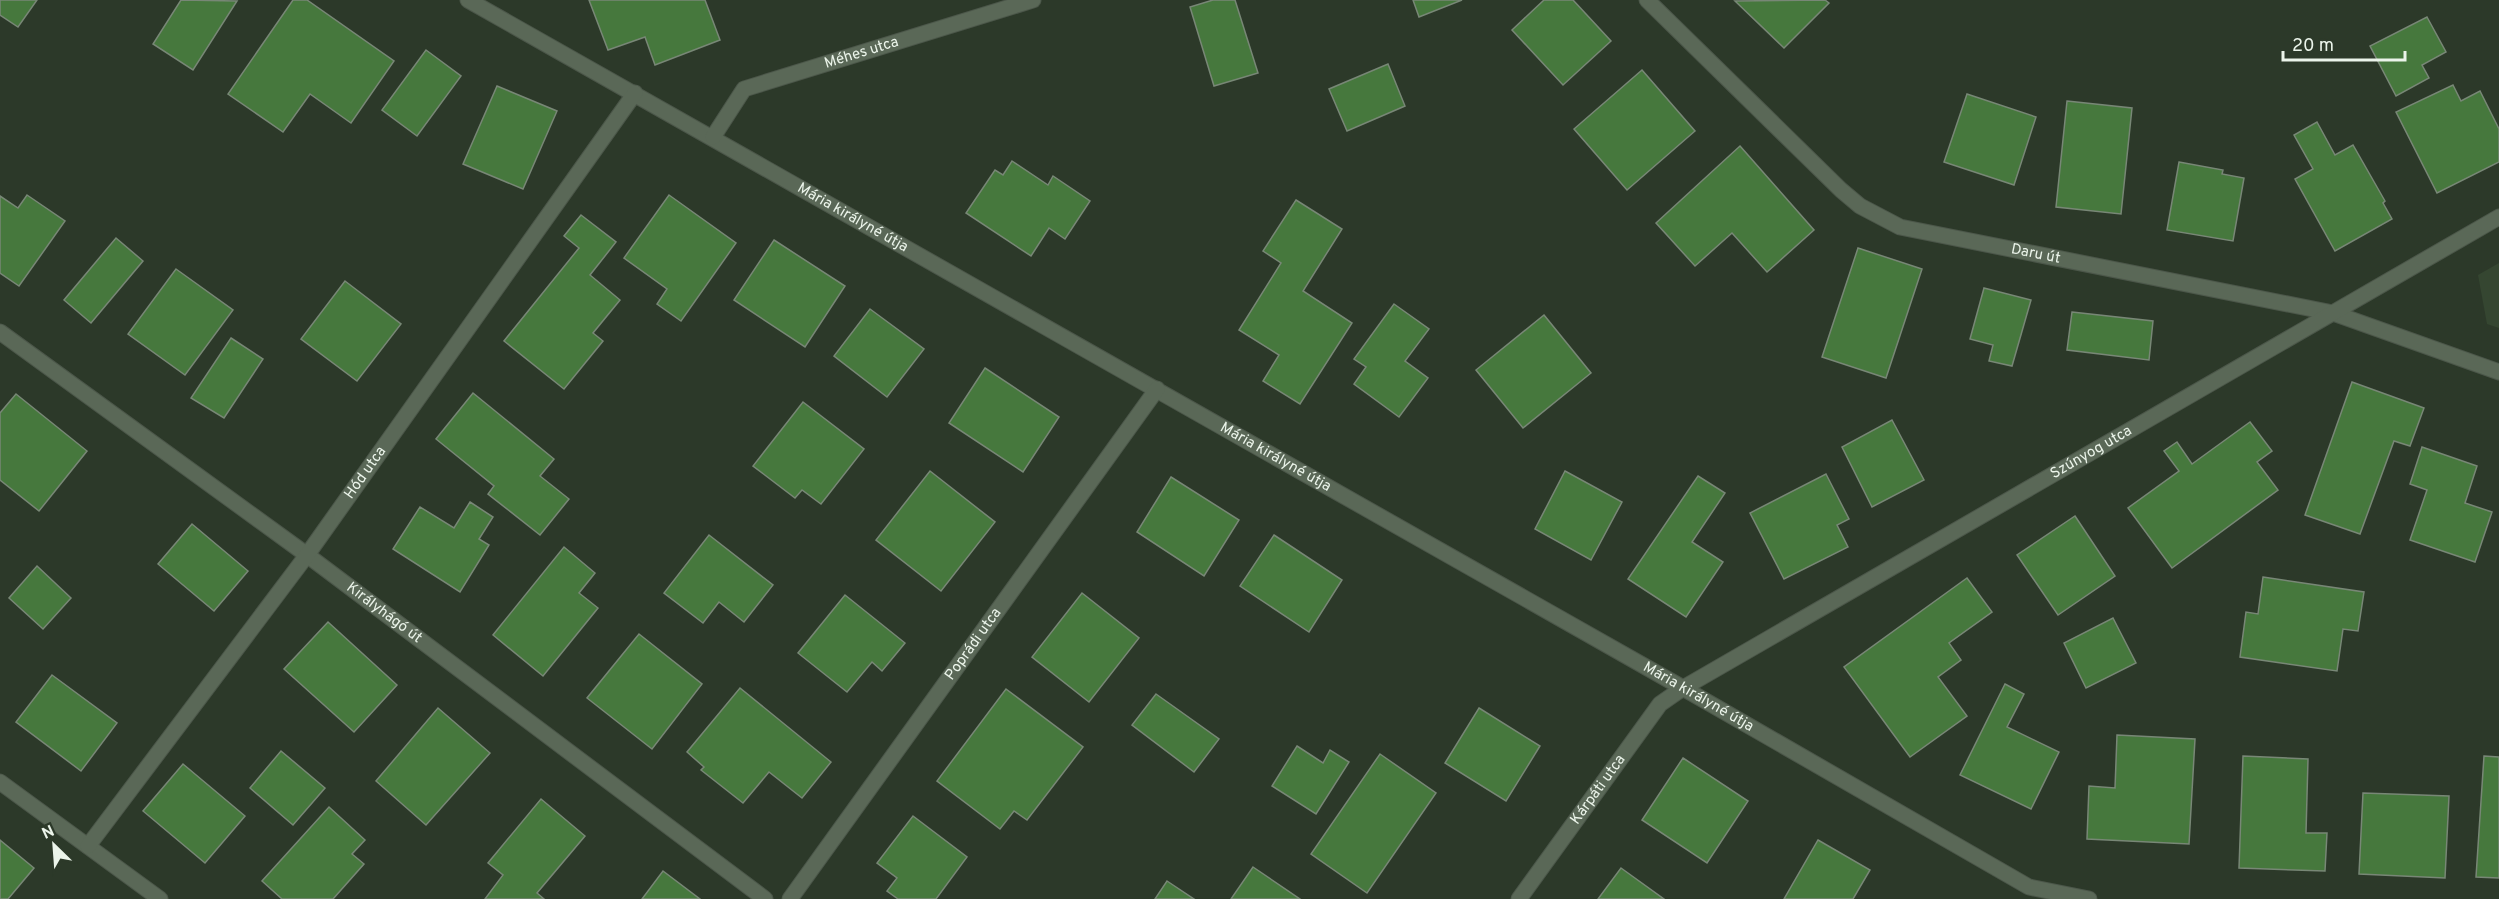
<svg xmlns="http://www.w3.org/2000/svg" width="2499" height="899" viewBox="0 0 2499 899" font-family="Overpass,sans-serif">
  <rect width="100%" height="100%" fill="#2c3929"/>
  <path fill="#354631" d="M2499 263V328L2487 324 2478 275Z"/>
  <g fill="#46783d" stroke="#788776" stroke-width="1.5">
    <path d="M0 0H37L18 27 0 15Z"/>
    <path d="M181 0 237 1 193 70 153 44Z"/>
    <path d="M293 0H307L394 61 351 123 310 94 283 132 228 94Z"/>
    <path d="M589 0H705L720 40 655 65 645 37 608 50Z"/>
    <path d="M1213 0H1235L1258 73 1214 86 1190 7Z"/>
    <path d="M1413 0H1462L1419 17Z"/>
    <path d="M1544 0H1573L1611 41 1563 85 1512 30Z"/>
    <path d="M1825 0 1829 3 1784 48 1735 1Z"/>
    <path d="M2427 17 2446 52 2422 65 2429 78 2396 96 2370 46Z"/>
    <path d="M426 50 461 76 417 136 382 110Z"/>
    <path d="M1388 64 1405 106 1347 131 1329 89Z"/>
    <path d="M1642 70 1695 131 1627 190 1574 129Z"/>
    <path d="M2453 85 2461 101 2480 91 2499 129V162L2437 193 2396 112Z"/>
    <path d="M497 86 557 111 523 189 463 164Z"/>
    <path d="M1967 94 2036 117 2014 185 1944 162Z"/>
    <path d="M2067 101 2132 108 2121 214 2056 207Z"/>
    <path d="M2317 122 2335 155 2353 145 2385 201 2383 203 2392 219 2335 251 2295 179 2313 169 2294 135Z"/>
    <path d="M1740 146 1814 230 1767 272 1732 233 1695 266 1656 223Z"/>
    <path d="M1012 161 1048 185 1053 176 1090 201 1065 239 1049 228 1031 256 966 213 995 170 1003 175Z"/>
    <path d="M2179 162 2223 170 2222 174 2244 178 2233 241 2167 230Z"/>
    <path d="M27 195 65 221 19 286 0 273V196L18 208Z"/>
    <path d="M669 195 736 243 681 321 657 304 667 289 624 258Z"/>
    <path d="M1296 200 1342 229 1303 291 1352 323 1300 404 1263 381 1279 355 1239 330 1281 263 1263 251Z"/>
    <path d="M581 215 616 242 590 275 620 300 593 333 603 341 564 389 504 341 579 248 564 236Z"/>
    <path d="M116 238 143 261 91 323 64 300Z"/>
    <path d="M774 240 845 286 805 347 734 300Z"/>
    <path d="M1858 248 1922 269 1886 378 1822 357Z"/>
    <path d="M176 269 233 310 185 375 128 334Z"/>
    <path d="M345 281 401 324 357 381 301 339Z"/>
    <path d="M1984 288 2031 300 2012 366 1989 361 1993 345 1970 339Z"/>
    <path d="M1394 304 1429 329 1405 361 1428 378 1399 417 1354 384 1366 367 1354 359Z"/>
    <path d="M870 309 924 349 887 397 834 356Z"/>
    <path d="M2072 312 2153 321 2149 360 2067 350Z"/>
    <path d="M1544 315 1591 373 1523 428 1476 370Z"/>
    <path d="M231 338 263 359 224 418 191 398Z"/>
    <path d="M985 368 1059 417 1023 472 949 423Z"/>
    <path d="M2352 382 2424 408 2410 446 2394 441 2360 534 2305 515Z"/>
    <path d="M473 393 554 459 540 476 569 499 540 535 488 494 494 486 436 439Z"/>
    <path d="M16 394 87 451 39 511 0 480V413Z"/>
    <path d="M803 402 864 449 821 504 802 490 795 498 753 466Z"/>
    <path d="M1892 420 1924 480 1872 507 1842 447Z"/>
    <path d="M2250 422 2272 451 2257 462 2278 490 2172 568 2128 508 2179 471 2164 451 2177 442 2192 464Z"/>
    <path d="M2422 447 2477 466 2465 503 2492 512 2475 562 2410 540 2427 490 2410 484Z"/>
    <path d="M930 471 995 522 941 591 876 540Z"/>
    <path d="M1565 471 1622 502 1591 560 1535 529Z"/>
    <path d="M1826 474 1849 519 1837 525 1848 547 1784 579 1750 513Z"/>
    <path d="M1698 476 1725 493 1692 542 1723 562 1686 617 1628 579Z"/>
    <path d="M1171 477 1239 520 1204 576 1137 532Z"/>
    <path d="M470 502 493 517 479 539 489 545 460 592 393 549 420 507 454 528Z"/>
    <path d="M2075 516 2115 576 2058 615 2017 555Z"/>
    <path d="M192 524 248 571 214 611 158 564Z"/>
    <path d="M709 535 773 585 744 622 719 602 703 623 664 593Z"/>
    <path d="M1274 535 1342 580 1309 632 1240 586Z"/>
    <path d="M564 547 595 573 579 593 598 608 543 676 493 635Z"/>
    <path d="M37 566 71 598 43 629 9 598Z"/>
    <path d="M2263 577 2364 592 2358 631 2343 629 2337 671 2240 657 2246 612 2258 614Z"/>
    <path d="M1967 578 1992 612 1949 643 1961 660 1938 677 1967 716 1910 757 1844 667Z"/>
    <path d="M1082 593 1139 638 1089 702 1032 657Z"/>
    <path d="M845 595 905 643 882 671 872 662 847 692 798 653Z"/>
    <path d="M2113 618 2136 663 2086 688 2064 643Z"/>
    <path d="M328 622 397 685 354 732 284 669Z"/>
    <path d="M639 634 702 684 652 749 587 698Z"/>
    <path d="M52 675 117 723 81 771 16 722Z"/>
    <path d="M2005 684 2024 694 2007 727 2059 752 2031 809 1960 775Z"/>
    <path d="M740 688 831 762 802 798 769 772 743 803 701 770 704 767 687 752Z"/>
    <path d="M1006 689 1083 747 1027 820 1014 811 1000 829 937 781Z"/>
    <path d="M1156 694 1219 739 1194 772 1132 725Z"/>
    <path d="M438 708 490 753 426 825 376 781Z"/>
    <path d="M1479 708 1540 746 1506 801 1445 763Z"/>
    <path d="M2117 735 2195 739 2189 844 2087 839 2089 786 2115 788Z"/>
    <path d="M1297 746 1323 763 1330 750 1349 762 1316 814 1272 786Z"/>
    <path d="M281 751 325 788 293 825 250 788Z"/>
    <path d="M1380 754 1436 793 1367 893 1311 854Z"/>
    <path d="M2243 756 2308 759 2306 833H2327L2325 871 2239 868Z"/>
    <path d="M2484 756 2499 757V878L2476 877Z"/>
    <path d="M1683 758 1748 801 1707 863 1642 820Z"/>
    <path d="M183 764 245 816 205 863 143 811Z"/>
    <path d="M2363 793 2449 796 2445 878 2359 874Z"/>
    <path d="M541 799 585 836 537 893 544 899H485L503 875 488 863Z"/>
    <path d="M329 807 365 840 352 854 364 864 333 899H282L262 881Z"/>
    <path d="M913 816 967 857 936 899H898L887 891 897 878 877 863Z"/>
    <path d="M0 840 34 868 8 899H0Z"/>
    <path d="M1818 840 1870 870 1853 899H1784Z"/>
    <path d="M1253 867 1300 899H1231Z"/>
    <path d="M1621 868 1664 899H1598Z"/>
    <path d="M663 871 700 899H642Z"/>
    <path d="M1167 881 1194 899H1155Z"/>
  </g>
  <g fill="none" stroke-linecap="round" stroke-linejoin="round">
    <g stroke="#4c574a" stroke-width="17">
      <g id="minor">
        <path id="s1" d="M468 0 1683 688 2029 887 2089 899"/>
        <path id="s2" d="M1647 0 1841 190 1860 206 1900 227 2333 313 2499 372"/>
        <path id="s3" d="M713 137 744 89 1033 0"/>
        <path id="s4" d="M0 332 307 555 765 899"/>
        <path d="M0 782 160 899"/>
        <path id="s5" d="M88 846 307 555 635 93"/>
        <path id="s6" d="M790 899 1157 389"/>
        <path id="s7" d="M1519 899 1660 704 1683 688 2499 217"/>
      </g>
    </g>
    <use href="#minor" stroke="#5a6857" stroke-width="15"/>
  </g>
  <g text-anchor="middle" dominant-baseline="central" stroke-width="5" stroke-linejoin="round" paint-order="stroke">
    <g font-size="15" fill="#ebf4ea" stroke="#2c3929">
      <text stroke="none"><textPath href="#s3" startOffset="180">Méhes utca</textPath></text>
      <text stroke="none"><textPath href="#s1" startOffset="442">Mária királyné útja</textPath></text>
      <text stroke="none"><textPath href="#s2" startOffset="480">Daru út</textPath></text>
      <text stroke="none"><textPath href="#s7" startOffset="740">Szúnyog utca</textPath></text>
      <text stroke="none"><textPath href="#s1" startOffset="928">Mária királyné útja</textPath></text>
      <text stroke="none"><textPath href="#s5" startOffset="465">Hód utca</textPath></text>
      <text stroke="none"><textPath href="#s4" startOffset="476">Királyhágó út</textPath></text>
      <text stroke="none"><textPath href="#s6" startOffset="314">Poprádi utca</textPath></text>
      <text stroke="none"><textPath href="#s1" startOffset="1414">Mária királyné útja</textPath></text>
      <text stroke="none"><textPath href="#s7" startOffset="135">Kárpáti utca</textPath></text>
    </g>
  </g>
  <g transform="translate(54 845) rotate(335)" stroke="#2c3929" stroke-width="4.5" paint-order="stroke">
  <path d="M0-4.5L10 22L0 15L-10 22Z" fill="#ebf4ea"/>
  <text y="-9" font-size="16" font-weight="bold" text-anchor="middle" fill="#ebf4ea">N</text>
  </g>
  <path d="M2283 51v9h122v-9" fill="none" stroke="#ebf4ea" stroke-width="3"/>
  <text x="2292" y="51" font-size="18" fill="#ebf4ea" stroke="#2c3929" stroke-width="4.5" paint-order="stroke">20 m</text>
</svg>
